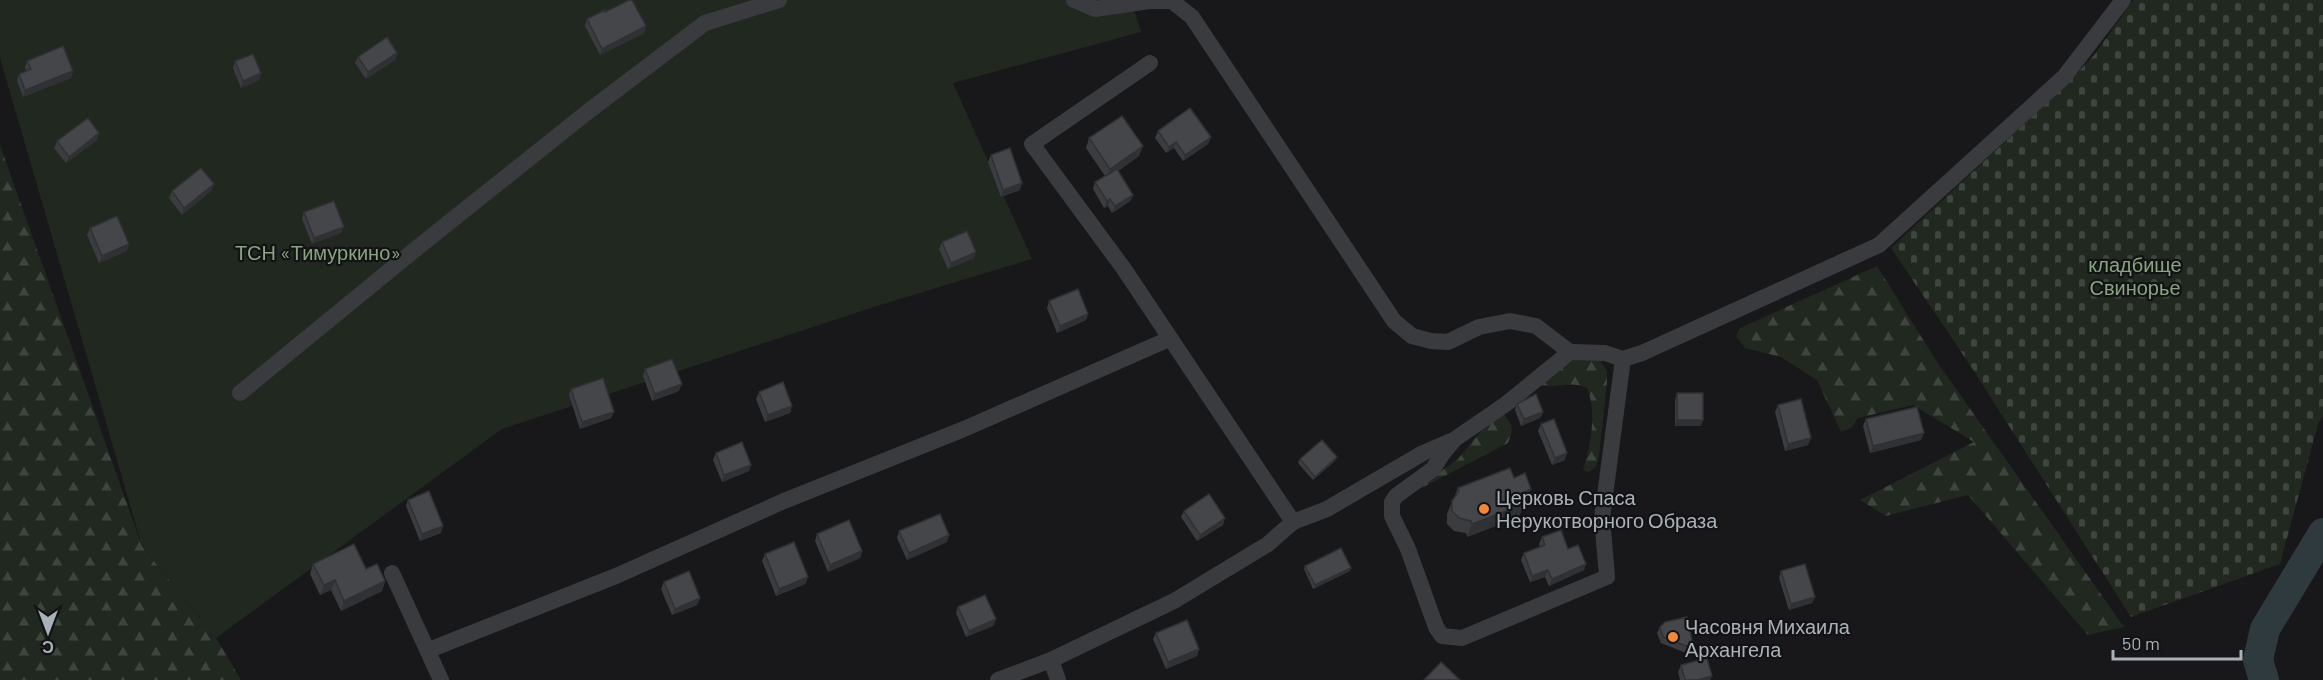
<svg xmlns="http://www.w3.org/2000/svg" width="2323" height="680" viewBox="0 0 2323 680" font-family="Barlow,sans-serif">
  <defs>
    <pattern id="forest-firs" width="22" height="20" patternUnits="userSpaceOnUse" patternTransform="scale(1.5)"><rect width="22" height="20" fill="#202820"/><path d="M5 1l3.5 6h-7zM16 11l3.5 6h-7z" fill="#3e453e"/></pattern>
    <pattern id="cemetery-stones" width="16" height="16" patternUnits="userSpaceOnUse" patternTransform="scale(1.5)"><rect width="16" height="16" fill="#202820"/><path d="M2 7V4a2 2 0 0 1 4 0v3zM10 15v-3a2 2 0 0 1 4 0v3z" fill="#3e453e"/></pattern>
  </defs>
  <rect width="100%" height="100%" fill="#18181a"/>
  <g fill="url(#forest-firs)">
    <path d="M0 145 142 546 216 638 241 680H0Z"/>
    <path d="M1877 266 1937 362 2124 627 2088 635 1968 495 1886 516 1860 500 1974 442 1913 405 1858 418 1851 428 1841 432 1817 380 1781 357 1745 348 1736 336 1740 328Z"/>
    <path d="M1578 358 1599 359 1607 371V382L1599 456C1597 464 1596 469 1588 472L1583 470C1591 445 1597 412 1587 388 1568 379 1550 392 1533 382Z"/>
    <path d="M1504 415C1514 425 1513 431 1508 443L1408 495 1458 459 1491 419Z"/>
  </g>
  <path fill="url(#cemetery-stones)" d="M2133 0H2323V416L2318 424 2280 564 2131 617 1970 365 1891 248 2067 84 2095 54Z"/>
  <path fill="#202820" d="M0 0H1131L1141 32 953 83 1032 259 880 305 502 429 216 638 142 546 0 58Z"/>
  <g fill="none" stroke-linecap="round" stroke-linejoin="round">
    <path stroke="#2e3a3e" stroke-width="30" d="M2264 680 2258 660 2265 629 2323 533"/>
    <g stroke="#393b3f" stroke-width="16">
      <path d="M1074 0 1095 9 1149 1H1172L1192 17 1394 321 1412 336 1431 341 1448 342 1479 327 1510 321 1536 326 1570 352"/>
      <path d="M1150 63 1032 144 1124 269 1293 522"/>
      <path d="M1623 359 1602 518 1607 577 1462 638 1442 636 1436 627 1408 549 1392 516V502L1396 496 1433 469 1443 453 1455 439 1506 404 1570 352 1605 353 1623 359 1642 353 1879 245 2064 77 2123 0"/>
      <path d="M240 393 417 248 590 110 705 23 779 0"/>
      <path d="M392 573 441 680"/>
      <path d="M429 650 616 576 784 501 964 429 1169 339"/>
      <path d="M1051 660 1058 680"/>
      <path d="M998 680 1051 660 1174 601 1268 544 1293 522 1327 509 1423 453 1451 441"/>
    </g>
  </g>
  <g fill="#3a3c40">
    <path d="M605 12 646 26 644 33 600 55 585 26 587 19Z"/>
    <path d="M397 53 395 60 366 79 355 63 358 57Z"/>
    <path d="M27 61 73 71 71 78 23 97 17 81 19 74 26 71 25 67Z"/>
    <path d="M235 61 261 73 259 80 241 88 233 68Z"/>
    <path d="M1158 131 1211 137 1208 144 1183 161 1174 148 1166 153 1155 138Z"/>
    <path d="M99 133 97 140 66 163 54 148 57 141Z"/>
    <path d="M1089 138 1139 156 1118 171 1133 195 1130 201 1112 213 1108 206 1104 208 1093 189 1095 182 1105 176 1086 148Z"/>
    <path d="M991 155 1020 190 1001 197 988 162Z"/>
    <path d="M172 191H211L182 215 169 198Z"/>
    <path d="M304 212 341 233 312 244 302 219Z"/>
    <path d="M90 228 127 251 99 263 87 235Z"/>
    <path d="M942 242 974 258 948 269 939 249Z"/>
    <path d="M1049 301 1088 314 1086 320 1057 333 1047 308Z"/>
    <path d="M645 369 679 391 652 401 643 376Z"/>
    <path d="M571 389 611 418 580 429 569 395Z"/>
    <path d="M759 392 792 406 790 413 765 422 756 399Z"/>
    <path d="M1677 393 1701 426H1675V400Z"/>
    <path d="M1517 404 1543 412 1540 418 1521 426 1515 410Z"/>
    <path d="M1778 405 1808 445 1785 451 1775 412Z"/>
    <path d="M1866 419 1921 440 1870 453 1863 426Z"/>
    <path d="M1541 424 1565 460 1552 465 1538 431Z"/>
    <path d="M716 453 751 465 749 471 722 482 713 460Z"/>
    <path d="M1300 459 1335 461 1313 480 1298 463Z"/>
    <path d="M1514 478 1527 502 1524 503 1519 517 1467 537 1466 533 1454 531 1447 524V514L1458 488Z"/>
    <path d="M408 500 441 533 420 541 406 506Z"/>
    <path d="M1184 511 1223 525 1197 541 1181 517Z"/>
    <path d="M899 531 947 542 907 560 897 538Z"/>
    <path d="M817 534 862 551 860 558 828 572 815 541Z"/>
    <path d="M1542 537 1568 549 1584 570 1549 586 1545 577 1530 582 1521 560 1524 553 1540 547 1539 544Z"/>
    <path d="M765 554 808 577 805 584 776 596 762 561Z"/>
    <path d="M313 564 366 569 385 581 382 591 341 611 331 590 320 595 310 574Z"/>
    <path d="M1305 566 1350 571 1313 589 1304 569Z"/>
    <path d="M1781 571 1815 597 1812 603 1789 610 1779 578Z"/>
    <path d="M664 582 700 598 697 605 672 615 661 589Z"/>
    <path d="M958 607 996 619 993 626 966 637 956 613Z"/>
    <path d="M1660 627 1694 649 1691 655 1661 643 1657 633Z"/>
    <path d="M1156 633 1199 649 1197 656 1166 669 1153 639Z"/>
    <path d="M1681 665 1710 680H1680L1678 672Z"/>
  </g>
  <g fill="#303134">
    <path d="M646 26 644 33 600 55 602 49Z"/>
    <path d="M397 53 395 60 366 79 368 72Z"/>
    <path d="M73 71 71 78 23 97 25 90Z"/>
    <path d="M261 73 259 80 241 88 243 81Z"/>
    <path d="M99 133 97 140 66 163 69 157Z"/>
    <path d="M1211 137 1208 144 1183 161 1185 155Z"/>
    <path d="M1176 142 1174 148 1166 153 1169 147Z"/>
    <path d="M1143 146 1139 156 1107 178 1110 169Z"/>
    <path d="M1022 183 1020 190 1001 197 1003 190Z"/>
    <path d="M214 184 211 191 182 215 184 208Z"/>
    <path d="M1133 195 1130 201 1112 213 1115 206Z"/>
    <path d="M1110 199 1108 206 1104 208 1107 201Z"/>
    <path d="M344 227 341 233 312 244 314 238Z"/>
    <path d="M129 244 127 251 99 263 102 256Z"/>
    <path d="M976 252 974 258 948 269 951 263Z"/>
    <path d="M1088 314 1086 320 1057 333 1060 326Z"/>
    <path d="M682 384 679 391 652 401 655 394Z"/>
    <path d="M792 406 790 413 765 422 768 415Z"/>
    <path d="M614 412 611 418 580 429 582 422Z"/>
    <path d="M1543 412 1540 418 1521 426 1524 419Z"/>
    <path d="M1677 420H1703L1701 426H1675Z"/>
    <path d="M1924 433 1921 440 1870 453 1873 446Z"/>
    <path d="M1811 438 1808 445 1785 451 1788 444Z"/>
    <path d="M1567 453 1565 460 1552 465 1555 458Z"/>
    <path d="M1337 457 1335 461 1313 480 1315 477Z"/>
    <path d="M751 465 749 471 722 482 724 475Z"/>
    <path d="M1531 489 1527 502 1515 507 1520 494Z"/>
    <path d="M1524 504 1519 517 1467 537 1472 524Z"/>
    <path d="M1225 518 1223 525 1197 541 1200 535Z"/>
    <path d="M443 526 441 533 420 541 422 534Z"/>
    <path d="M949 535 947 542 907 560 909 553Z"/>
    <path d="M862 551 860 558 828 572 830 565Z"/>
    <path d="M1586 564 1584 570 1549 586 1552 579Z"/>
    <path d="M1351 568 1350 571 1313 589 1315 585Z"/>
    <path d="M1548 570 1545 577 1530 582 1532 576Z"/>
    <path d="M808 577 805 584 776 596 779 589Z"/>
    <path d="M335 580 331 590 320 595 324 585Z"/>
    <path d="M385 581 382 591 341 611 344 601Z"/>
    <path d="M1815 597 1812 603 1789 610 1791 604Z"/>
    <path d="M700 598 697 605 672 615 675 609Z"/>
    <path d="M996 619 993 626 966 637 969 631Z"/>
    <path d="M1199 649 1197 656 1166 669 1168 662Z"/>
    <path d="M1712 676 1710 680H1697Z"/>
  </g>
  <g fill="#44464a" stroke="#303134" stroke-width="1.5">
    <path d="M629 0H632L646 26 602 49 587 19 605 10V12Z"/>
    <path d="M387 37 397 53 368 72 358 57Z"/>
    <path d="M63 46 73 71 25 90 19 74 31 69 27 61Z"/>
    <path d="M253 54 261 73 243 81 235 61Z"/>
    <path d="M1190 108 1211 137 1185 155 1176 142 1169 147 1158 131Z"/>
    <path d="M1122 116 1143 146 1110 169 1089 138Z"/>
    <path d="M88 118 99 133 69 157 57 141Z"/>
    <path d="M1010 148 1022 183 1003 190 991 155Z"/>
    <path d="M201 168 214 184 184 208 172 191Z"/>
    <path d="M1117 169 1133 195 1115 206 1110 199 1107 201 1095 182Z"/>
    <path d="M334 201 344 227 314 238 304 212Z"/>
    <path d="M117 216 129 244 102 256 90 228Z"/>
    <path d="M967 231 976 252 951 263 942 242Z"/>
    <path d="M1078 289 1088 314 1060 326 1049 301Z"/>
    <path d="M672 359 682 384 655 394 645 369Z"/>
    <path d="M603 378 614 412 582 422 571 389Z"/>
    <path d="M783 382 792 406 768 415 759 392Z"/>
    <rect x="1677" y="393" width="26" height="27"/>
    <path d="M1536 394 1543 412 1524 419 1517 404Z"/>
    <path d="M1801 399 1811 438 1788 444 1778 405Z"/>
    <path d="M1917 407 1924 433 1873 446 1866 419Z"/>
    <path d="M1554 419 1567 453 1555 458 1541 424Z"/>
    <path d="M1322 440 1337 457 1315 477 1300 459Z"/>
    <path d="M742 442 751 465 724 475 716 453Z"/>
    <path d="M1510 468 1514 478 1525 473 1531 489 1520 494 1524 504 1472 524 1471 521 1459 518 1452 511V501L1459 491 1458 488Z"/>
    <path d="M429 491 443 526 422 534 408 500Z"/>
    <path d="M1209 494 1225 518 1200 535 1184 511Z"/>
    <path d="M940 514 949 535 909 553 899 531Z"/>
    <path d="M849 520 862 551 830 565 817 534Z"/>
    <path d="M1561 530 1568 549 1578 545 1586 564 1552 579 1548 570 1532 576 1524 553 1545 545 1542 537Z"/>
    <path d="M794 542 808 577 779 589 765 554Z"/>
    <path d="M354 544 366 569 377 564 385 581 344 601 335 580 324 585 313 564Z"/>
    <path d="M1341 548 1351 568 1315 585 1305 566Z"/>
    <path d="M1805 564 1815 597 1791 604 1781 571Z"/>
    <path d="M689 571 700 598 675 609 664 582Z"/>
    <path d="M985 595 996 619 969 631 958 607Z"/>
    <path d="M1687 617 1694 649 1663 637 1660 627 1665 622Z"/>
    <path d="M1187 620 1199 649 1168 662 1156 633Z"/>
    <path d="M1707 658 1712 676 1697 680H1685L1681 665Z"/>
    <path d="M1441 662 1460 680H1424Z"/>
  </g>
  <g fill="#f08739" stroke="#131315" stroke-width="2">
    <circle cx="1484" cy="509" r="6"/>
    <circle cx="1673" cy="637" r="6"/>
  </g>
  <g text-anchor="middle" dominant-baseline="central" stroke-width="4.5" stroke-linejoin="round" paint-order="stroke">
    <g font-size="20" fill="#88a481" stroke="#131315">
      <text x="318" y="252">ТСН «Тимуркино»</text>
      <text x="2135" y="264">кладбище<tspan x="2135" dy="23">Свинорье</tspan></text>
    </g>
    <g font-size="20" fill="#aab2b9" stroke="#131315" text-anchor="start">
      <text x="1496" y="497">Церковь Спаса<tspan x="1496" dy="23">Нерукотворного Образа</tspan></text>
      <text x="1685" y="626">Часовня Михаила<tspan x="1685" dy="23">Архангела</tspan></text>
    </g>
  </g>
  <g transform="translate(48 632) rotate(180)" stroke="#131315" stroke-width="4.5" paint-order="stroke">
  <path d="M0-4.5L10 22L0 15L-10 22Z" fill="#aab2b9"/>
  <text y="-9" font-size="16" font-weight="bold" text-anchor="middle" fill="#aab2b9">С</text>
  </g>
  <path d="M2113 650v9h128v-9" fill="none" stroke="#aab2b9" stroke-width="3"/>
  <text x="2122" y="650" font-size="18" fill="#aab2b9" stroke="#131315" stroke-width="4.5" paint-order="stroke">50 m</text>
</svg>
